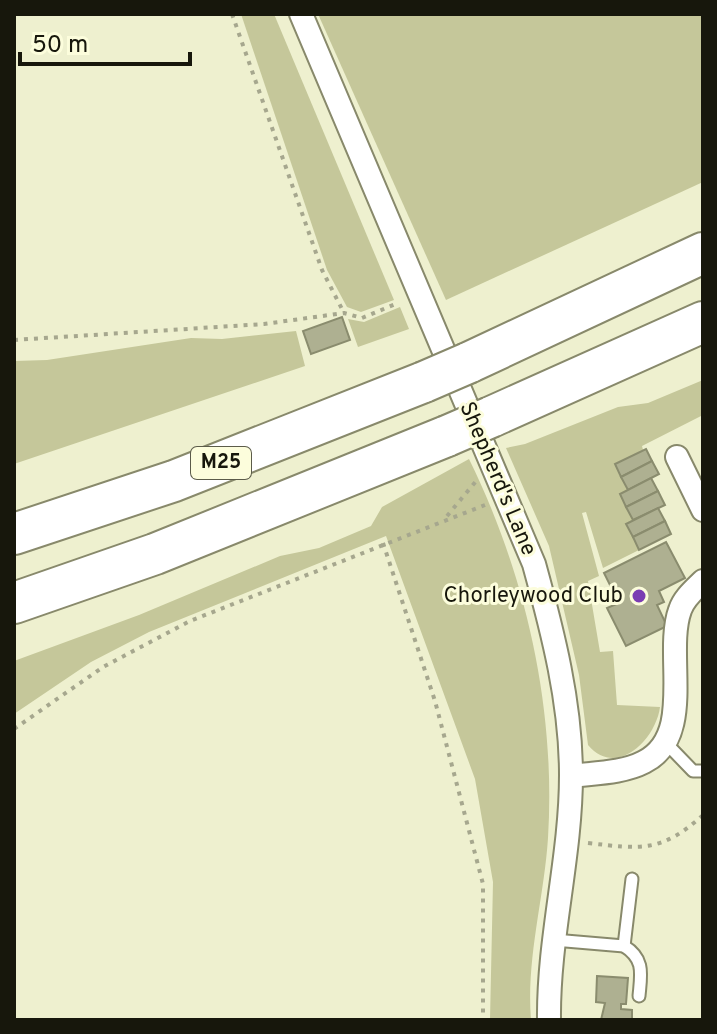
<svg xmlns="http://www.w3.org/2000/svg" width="717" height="1034" viewBox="0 0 717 1034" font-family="Overpass,sans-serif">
  <rect width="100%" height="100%" fill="#eef0cf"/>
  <g fill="#c5c79a">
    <path d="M241 14H274L394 300 361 312 347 307 327 270Z"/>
    <path d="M318 14H703V182L446 300Z"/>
    <path d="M400 307 409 329 358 347 348 319 364 322Z"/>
    <path d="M296 331 305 366 14 464V361L47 360 191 338 222 339Z"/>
    <path d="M703 380V415L642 446 643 450 615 464 628 490 620 494 633 520 626 524 639 550 603 568 586 512 582 513 599 576 588 581 600 652 613 651 617 705 660 707C656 739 617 779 588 745L579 675 549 546 506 448 525 444 618 407 648 403Z"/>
    <path d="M469 459C526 575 556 708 548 838 544 899 526 958 531 1020H490L493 882 475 779 386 536 149 632 91 662 14 714V661L139 615 280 556 319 548 371 526 382 507Z"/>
  </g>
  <g fill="#aeb091" stroke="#8a8c6e" stroke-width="2">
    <path d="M342 317 350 340 311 354 303 331Z"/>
    <path d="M646 449 652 461 621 477 615 464Z"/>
    <path d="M652 461 659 474 628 490 621 477Z"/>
    <path d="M651 478 658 491 626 507 620 494Z"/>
    <path d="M658 491 665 505 633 520 626 507Z"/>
    <path d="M658 508 665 521 633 537 626 524Z"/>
    <path d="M665 521 671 534 639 550 633 537Z"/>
    <path d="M666 542 685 578 659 591 664 602 657 605 667 626 626 646 607 608 619 603 604 573Z"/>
    <path d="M597 976 628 978 626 1004H621V1009L632 1010V1020H601L605 1003 596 1002Z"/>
  </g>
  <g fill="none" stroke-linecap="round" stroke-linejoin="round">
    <g stroke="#88896b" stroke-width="15">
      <g id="lane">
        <path d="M665 742 693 771H703"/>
        <path d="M554 940 624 946 632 879"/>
        <path d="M624 946C645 959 641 974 639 996"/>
      </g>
    </g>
    <g stroke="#88896b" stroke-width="26">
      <g id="street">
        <path d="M301 14 534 564C553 633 571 703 571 775 571 857 548 938 549 1020"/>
        <path d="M677 457 703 510"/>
        <path d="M571 776C594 773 623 773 644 762 696 736 664 654 680 610 684 598 694 590 703 581"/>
      </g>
    </g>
    <g stroke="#88896b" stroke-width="44">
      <g id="highway">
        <path d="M468 363 703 253"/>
        <path d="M491 417 703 322"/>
        <path d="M14 534 174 481 424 382"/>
        <path d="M14 603 155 554 447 436"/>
      </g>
    </g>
    <g stroke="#a6a78e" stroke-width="4" stroke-dasharray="4 6" stroke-linecap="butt">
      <path d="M232 14 322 270 344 313"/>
      <path d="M14 340 264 324 344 313 362 318 398 303"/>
      <path d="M447 516 477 480"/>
      <path d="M383 543 435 701 483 884V1020"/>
      <path d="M14 729 103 667 190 621 485 505"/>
      <path d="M588 843C641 849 661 853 703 815"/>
    </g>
    <use href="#lane" stroke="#fff" stroke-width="11"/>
    <use href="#street" stroke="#fff" stroke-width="22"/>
    <use href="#highway" stroke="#fff" stroke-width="40"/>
    <g stroke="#88896b" stroke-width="44" stroke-linecap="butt">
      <g id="highway-bridge">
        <path d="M424 382 468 363"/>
        <path d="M447 436 491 417"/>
      </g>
    </g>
    <use href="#highway-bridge" stroke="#fff" stroke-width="40"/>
  </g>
  <circle fill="#7b3db3" stroke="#fcfddc" stroke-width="3" cx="639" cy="596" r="8"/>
  <g text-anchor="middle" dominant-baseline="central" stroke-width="6" stroke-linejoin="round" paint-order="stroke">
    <rect fill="#fcfddc" stroke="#5c5c4a" stroke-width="2" x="191" y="447" width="60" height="32" rx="6"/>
    <g font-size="20" font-weight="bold" fill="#17170c">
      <text x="221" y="463">M25</text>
    </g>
    <g font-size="22" fill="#17170c" stroke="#fcfddc">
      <text transform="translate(497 479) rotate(67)">Shepherd's Lane</text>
    </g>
    <g font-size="22" fill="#17170c" stroke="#fcfddc" text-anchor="end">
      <text x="623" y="596">Chorleywood Club</text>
    </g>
  </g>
  <rect width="717" height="1034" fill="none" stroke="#17170c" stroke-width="32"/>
  <path d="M20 52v12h170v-12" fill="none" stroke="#17170c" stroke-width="4"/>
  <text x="32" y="52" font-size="24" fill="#17170c" stroke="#fcfddc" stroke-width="6" paint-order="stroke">50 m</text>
</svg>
